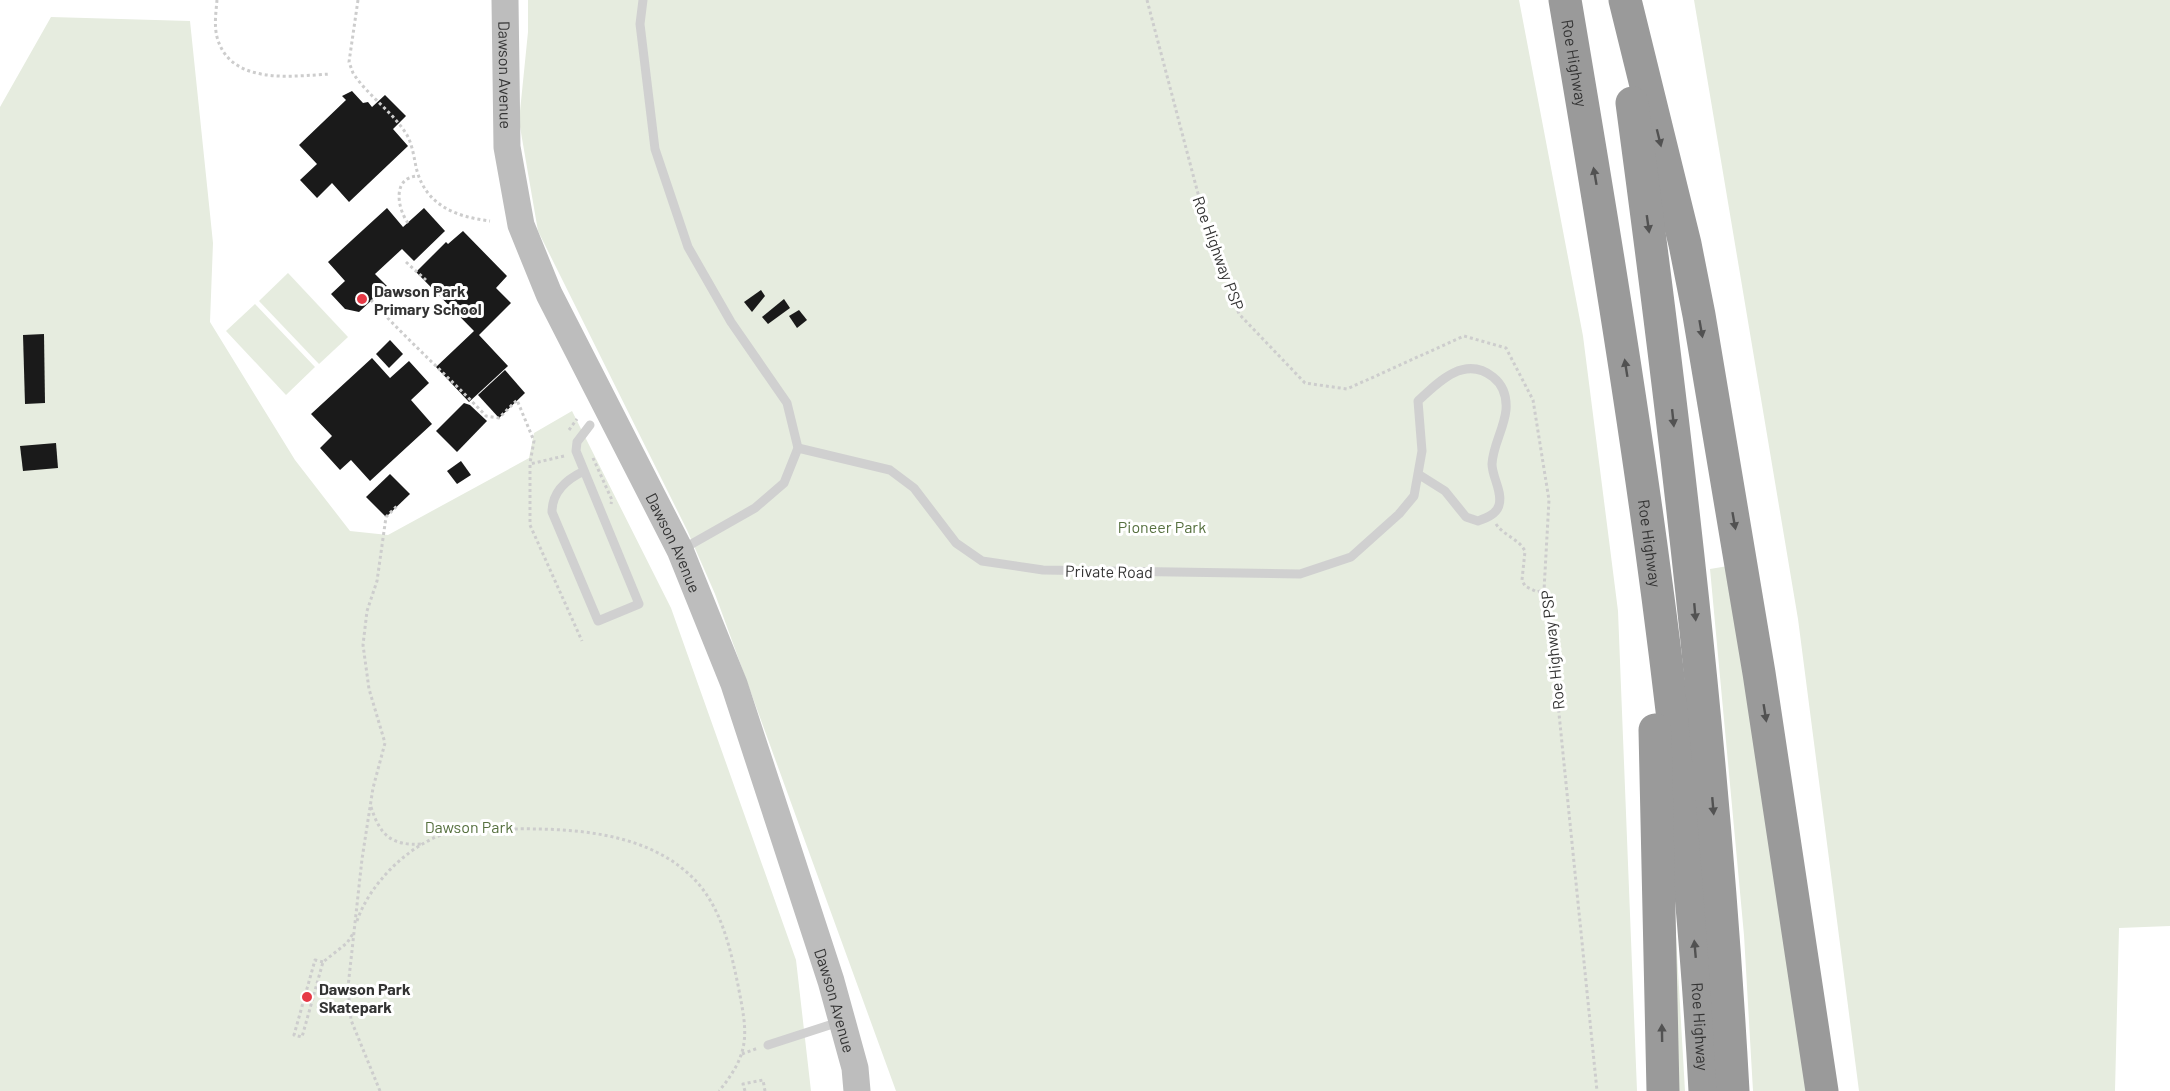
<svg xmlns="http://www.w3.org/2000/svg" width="2170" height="1091" viewBox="0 0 2170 1091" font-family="Barlow,sans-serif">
  <rect width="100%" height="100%" fill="#fff"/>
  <g fill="#e6ecdf">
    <path d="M528 0H1519L1583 336 1618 611 1637 1091H896L715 594 687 530 538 231 519 121 528 32Z"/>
    <path d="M1694 0H2170V926L2119 928 2115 1091H1859L1798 619Z"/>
    <path d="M51 17 190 21 213 243 210 322 295 460 350 531 388 535 529 458 534 433 572 411 671 608 796 960 811 1091H0V107Z"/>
    <path d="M288 273 348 337 319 364 259 301Z"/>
    <path d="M255 304 315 367 286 395 226 331Z"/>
    <path d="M1734 565 1814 1091H1753L1744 935 1710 569Z"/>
    <path d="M1675 919 1685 1091H1675Z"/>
  </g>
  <g fill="#1a1a1a">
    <path d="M352 91 363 103 368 102 372 107 385 95 406 116 393 129 408 146 349 202 332 183 317 198 300 180 317 164 299 145 346 100 342 96Z"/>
    <path d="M387 208 403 227 424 208 445 231 414 261 402 249 375 274 387 286 359 312 345 309 331 294 345 281 328 262Z"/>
    <path d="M463 231 507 276 496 288 511 303 479 335 508 366 469 402 436 367 474 331 416 272 446 242 448 244Z"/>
    <path d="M761 290 765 296 752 312 744 302Z"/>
    <path d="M784 299 790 308 768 324 762 317Z"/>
    <path d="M799 310 807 320 797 328 789 316Z"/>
    <path d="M44 334 45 403 25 404 23 335Z"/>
    <path d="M390 340 403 354 389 368 376 354Z"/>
    <path d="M372 358 390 378 409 361 429 383 411 400 432 424 370 481 351 460 340 470 320 448 332 436 311 414Z"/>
    <path d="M505 370 525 393 499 418 478 395Z"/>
    <path d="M464 403 470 405 487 421 457 452 436 431Z"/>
    <path d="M56 443 58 468 23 471 20 446Z"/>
    <path d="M461 461 471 475 457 484 447 471Z"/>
    <path d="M390 474 410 494 386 517 366 497Z"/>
  </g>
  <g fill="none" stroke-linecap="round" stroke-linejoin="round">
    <g stroke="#cdcdcd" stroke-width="3" stroke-dasharray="3 3" stroke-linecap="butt">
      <path d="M217 0C216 12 214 25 217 37 230 86 293 76 330 74"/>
      <path d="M358 0 349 62 353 73C368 96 393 112 407 135 413 146 414 159 417 171 427 206 457 217 490 221"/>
      <path d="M1147 0 1206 224 1239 314 1305 383 1347 389 1464 336 1506 348 1533 400 1549 500 1544 590 1555 674 1597 1091"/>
      <path d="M408 223C397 208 392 177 418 176"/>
      <path d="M406 262 426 280"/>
      <path d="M371 300C408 341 448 376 486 416L499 418 517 400 534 441 530 463"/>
      <path d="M569 430 577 419"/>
      <path d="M564 456 530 464V525L582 641"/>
      <path d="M593 458 612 500 611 504"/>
      <path d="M1496 524C1504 536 1518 538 1525 551L1522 580 1525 586 1537 592 1544 590"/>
      <path d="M371 807C380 835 391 846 422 844"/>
      <path d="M357 921C369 886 402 852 436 837 459 828 484 829 508 829 570 828 646 831 693 878 721 906 730 947 738 985 747 1032 752 1051 719 1091"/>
      <path d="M323 962 315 960 294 1035 302 1037 323 962 347 943 354 932"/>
      <path d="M742 1054 758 1048"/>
      <path d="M380 1091 351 1020 348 987 362 859 373 788 385 743 369 689 363 645 367 611 377 581 386 517 397 506"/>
      <path d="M745 1091 743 1084 763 1080 765 1091"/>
    </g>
    <g stroke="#d0d0d0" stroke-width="9">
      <path d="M643 0 640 24 655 149 688 247 731 322 787 403 798 448 784 483 755 508 681 550"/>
      <path d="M798 448 890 470 914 488 956 543 982 561 1043 570 1300 574 1351 557 1399 514 1414 496 1422 451 1418 401C1439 381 1465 355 1493 377 1503 385 1507 397 1506 410 1504 429 1493 445 1492 464 1492 477 1503 492 1499 505 1497 514 1486 518 1478 521L1466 517 1445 491 1418 474"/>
      <path d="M584 471C567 479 552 492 552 512L598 621 639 604 576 451 577 442 590 425"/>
      <path d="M768 1045 839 1022"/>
    </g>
    <path stroke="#bdbdbd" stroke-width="27" id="s1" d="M505 0 507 147 521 225 549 294 680 550 734 684 831 981 855 1068 857 1091"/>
    <g stroke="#9a9a9a" stroke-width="33">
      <path id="s2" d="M1565 0C1626 361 1686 725 1705 1091"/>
      <path d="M1625 0 1685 244 1699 315 1759 673 1822 1091"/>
      <path d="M1632 103C1676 431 1715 760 1733 1091"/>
      <path d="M1655 730 1663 1091"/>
    </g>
  </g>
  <defs><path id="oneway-solid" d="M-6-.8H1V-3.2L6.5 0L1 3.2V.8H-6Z" transform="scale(1.5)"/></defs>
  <g fill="#525252">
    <use href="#oneway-solid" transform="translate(1659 138) rotate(76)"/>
    <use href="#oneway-solid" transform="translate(1595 176) rotate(-100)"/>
    <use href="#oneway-solid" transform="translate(1648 224) rotate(82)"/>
    <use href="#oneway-solid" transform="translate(1701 329) rotate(80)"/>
    <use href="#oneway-solid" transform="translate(1626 368) rotate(-99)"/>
    <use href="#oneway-solid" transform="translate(1673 418) rotate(84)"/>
    <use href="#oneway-solid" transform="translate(1734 521) rotate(80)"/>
    <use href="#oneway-solid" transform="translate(1695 612) rotate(85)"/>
    <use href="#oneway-solid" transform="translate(1765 713) rotate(81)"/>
    <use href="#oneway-solid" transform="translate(1713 806) rotate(85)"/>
    <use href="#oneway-solid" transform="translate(1695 949) rotate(-95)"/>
    <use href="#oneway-solid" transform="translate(1662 1033) rotate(-91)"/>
  </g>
  <g fill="#e63946" stroke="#fff" stroke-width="2">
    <circle cx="362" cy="299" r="6"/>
    <circle cx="307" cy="997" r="6"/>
  </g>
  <g text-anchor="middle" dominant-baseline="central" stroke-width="6" stroke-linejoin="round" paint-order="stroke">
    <g font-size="16" fill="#333" stroke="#fff">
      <text stroke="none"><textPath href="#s2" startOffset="64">Roe Highway</textPath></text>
      <text stroke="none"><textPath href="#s1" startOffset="75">Dawson Avenue</textPath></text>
      <text transform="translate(1219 253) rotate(70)">Roe Highway PSP</text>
      <text stroke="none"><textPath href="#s1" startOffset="579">Dawson Avenue</textPath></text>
      <text stroke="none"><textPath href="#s2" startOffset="550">Roe Highway</textPath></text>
      <text transform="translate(1109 571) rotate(1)">Private Road</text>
      <text transform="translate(1552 650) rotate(-96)">Roe Highway PSP</text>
      <text stroke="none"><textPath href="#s1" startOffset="1065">Dawson Avenue</textPath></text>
      <text stroke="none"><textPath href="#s2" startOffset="1036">Roe Highway</textPath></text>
    </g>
    <g font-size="16" font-weight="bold" fill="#333" stroke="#fff" text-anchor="start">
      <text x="374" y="290">Dawson Park<tspan x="374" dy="18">Primary School</tspan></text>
      <text x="319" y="988">Dawson Park<tspan x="319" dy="18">Skatepark</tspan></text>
    </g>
    <g font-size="16" fill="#56703f" stroke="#fff">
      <text x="1162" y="526">Pioneer Park</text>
      <text x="469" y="826">Dawson Park</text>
    </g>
  </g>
</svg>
